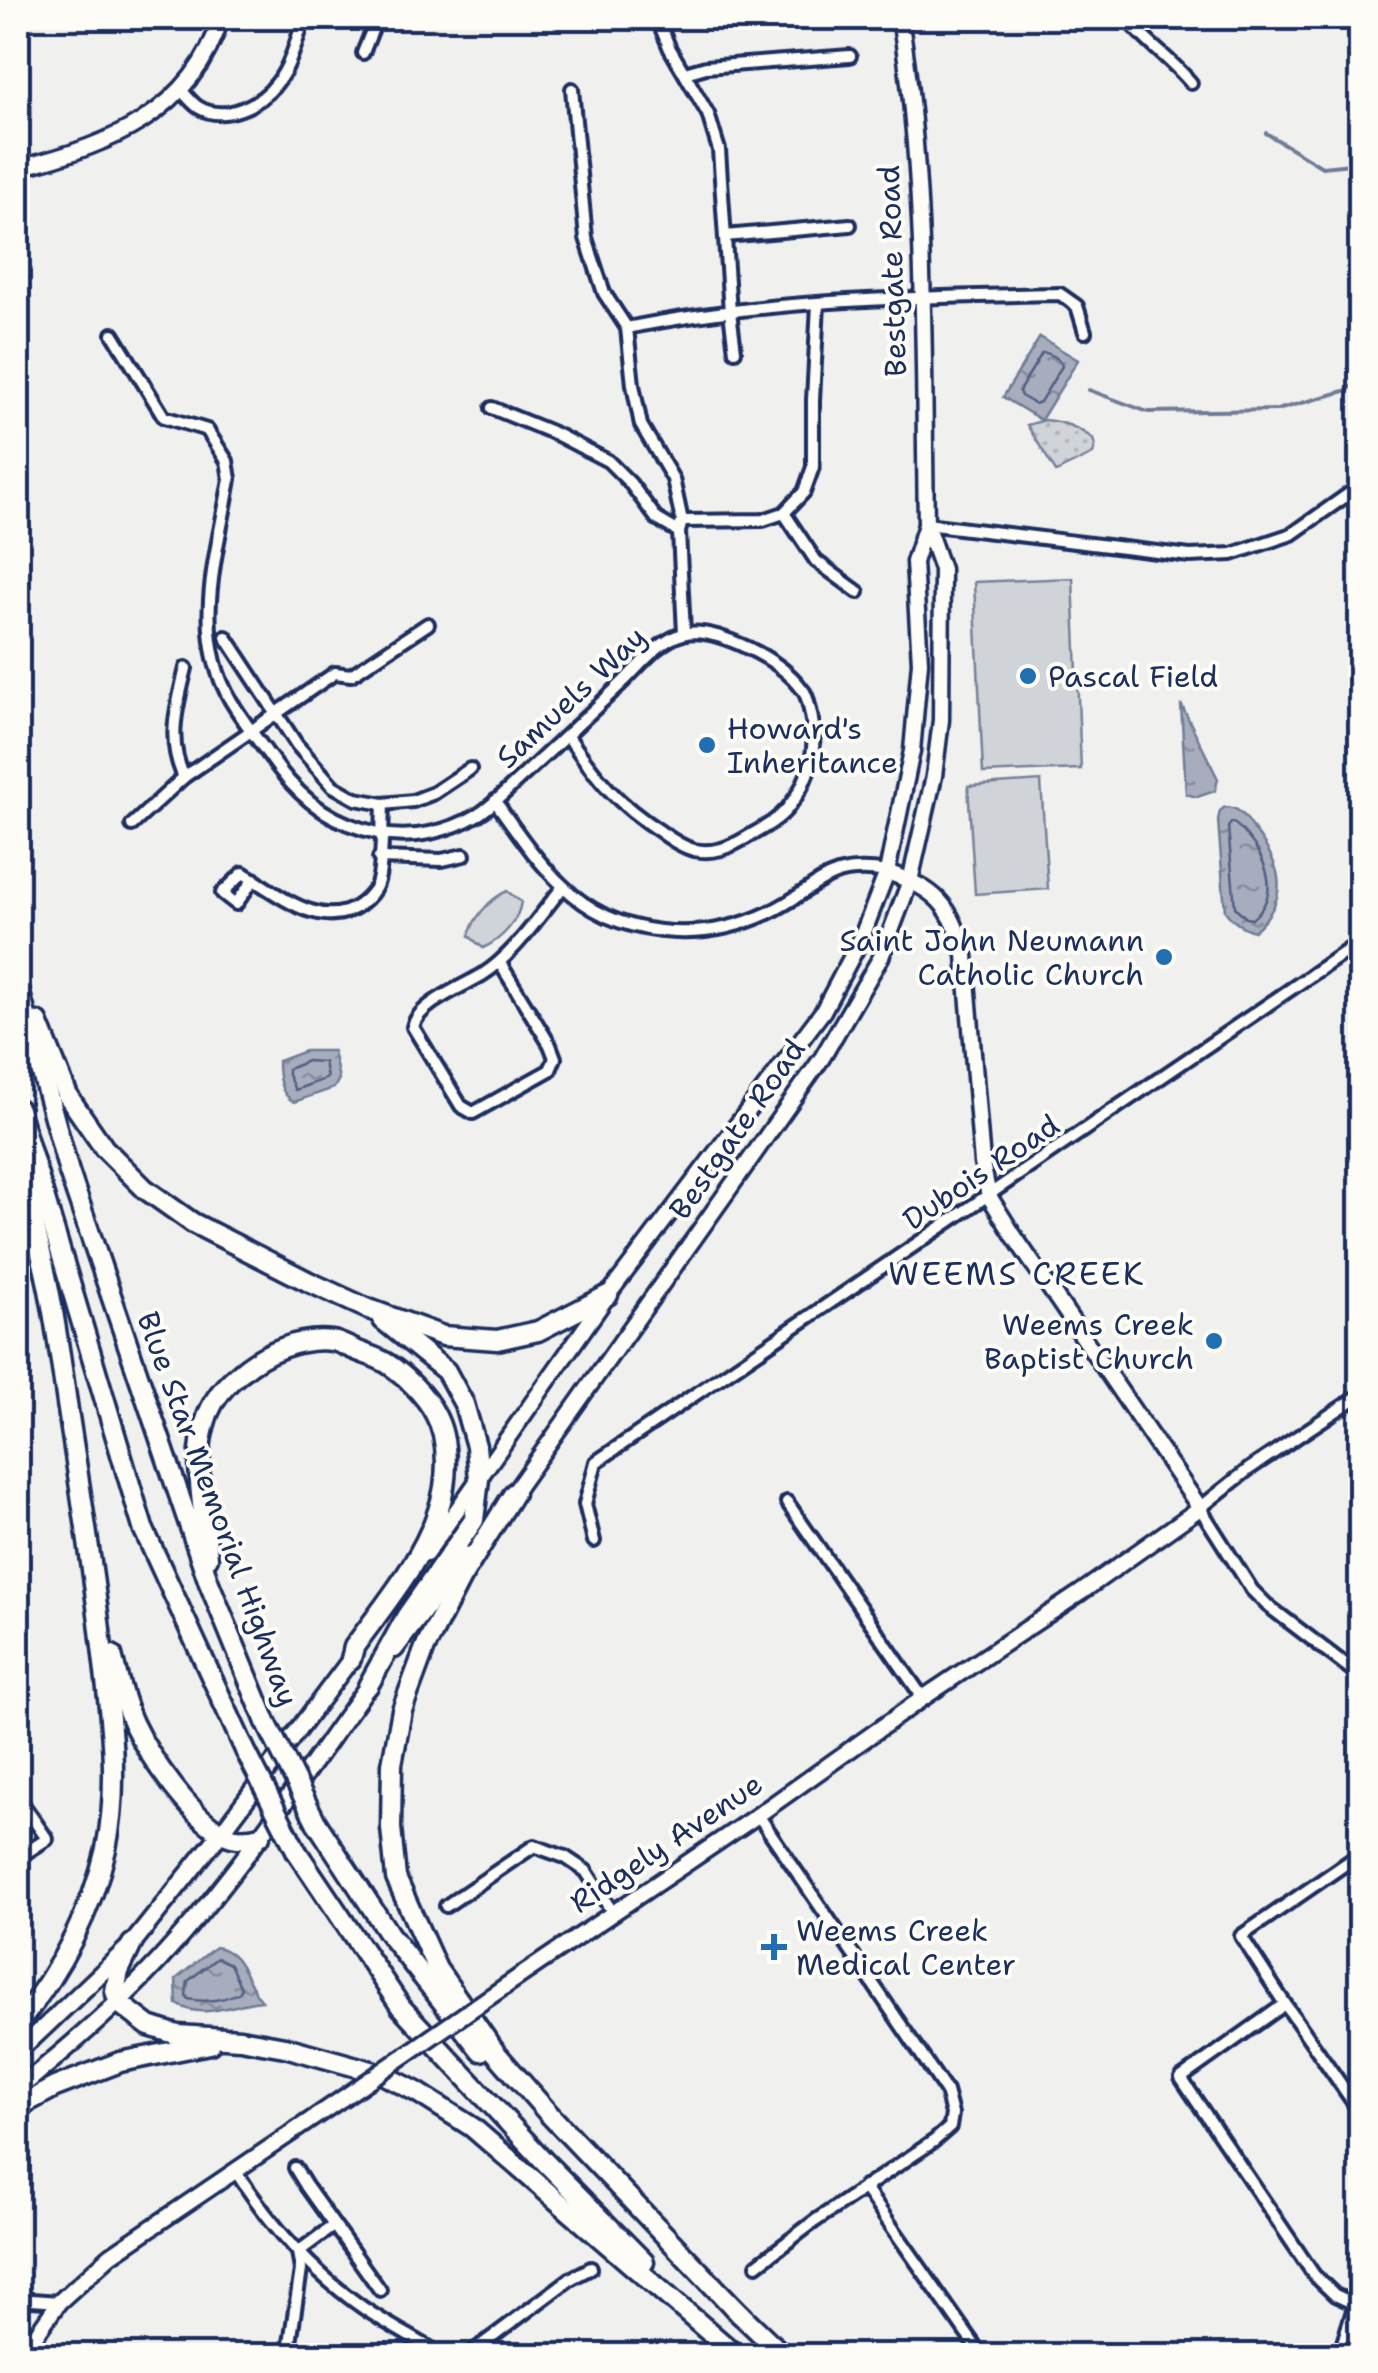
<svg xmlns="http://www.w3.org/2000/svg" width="1378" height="2373" viewBox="0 0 1378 2373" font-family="'Shantell Sans',sans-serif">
  <defs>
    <pattern id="park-dots" width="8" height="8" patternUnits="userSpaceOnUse" patternTransform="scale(2.5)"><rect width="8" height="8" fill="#d0d3d8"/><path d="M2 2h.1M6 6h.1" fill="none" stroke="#b2b5bc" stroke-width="1.8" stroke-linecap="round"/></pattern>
    <pattern id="water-ripples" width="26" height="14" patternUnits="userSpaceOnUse" patternTransform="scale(2.5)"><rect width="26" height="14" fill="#a7adbd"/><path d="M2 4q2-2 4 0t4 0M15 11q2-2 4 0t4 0" fill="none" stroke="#878d9d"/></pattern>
  </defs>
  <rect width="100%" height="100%" fill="#f0f0ee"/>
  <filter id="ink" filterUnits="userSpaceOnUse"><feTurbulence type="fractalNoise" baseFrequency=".01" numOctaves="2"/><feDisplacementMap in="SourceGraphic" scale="20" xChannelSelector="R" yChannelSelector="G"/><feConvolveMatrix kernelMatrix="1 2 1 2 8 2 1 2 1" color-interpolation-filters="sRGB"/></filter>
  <g filter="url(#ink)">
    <g fill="#d0d3d8" stroke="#76819b" stroke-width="2.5">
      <path d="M1073 578 1081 769 983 773 974 582Z"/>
      <path d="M1041 781 1048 889 975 894 968 786Z"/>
      <path d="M507 891 521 902C518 922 501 940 483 948L469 936C473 918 490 899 507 891Z"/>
    </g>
    <path fill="url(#park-dots)" stroke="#76819b" stroke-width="2.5" d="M1045 420C1064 422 1078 427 1093 439L1095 446 1093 454 1056 472 1027 425Z"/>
    <g fill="url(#water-ripples)" stroke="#6f7b97" stroke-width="2.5">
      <path d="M1040 337 1078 360 1041 420 1003 397Z"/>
      <path d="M1181 704 1218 779 1215 791 1197 797 1186 794Z"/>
      <path d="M1225 807C1241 807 1247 819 1255 831 1282 866 1291 898 1254 931 1241 927 1233 922 1225 911L1218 820 1220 811Z"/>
      <path d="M305 1051H333L339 1079 334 1088 294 1102C280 1094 278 1077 278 1061Z"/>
      <path d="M215 1947C244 1951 244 1982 262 2001 234 2003 203 2021 177 2004L176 1979Z"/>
    </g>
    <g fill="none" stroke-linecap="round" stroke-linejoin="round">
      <g stroke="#536184" stroke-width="2.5">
        <path d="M1042 353C1049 352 1061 359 1062 366L1040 402 1035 404 1021 396 1019 391Z"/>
        <path d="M1232 822C1241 827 1247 836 1254 845 1270 870 1277 898 1252 919L1246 918 1235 907 1228 827Z"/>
        <path d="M307 1061 324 1062 327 1078 295 1090 288 1075V1069Z"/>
        <path d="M217 1958 230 1964 241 1988 240 1992C225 2000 205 2003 188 1999L186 1995 188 1981Z"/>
      </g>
      <g stroke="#6f7b97" stroke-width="4">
        <path d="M1266 133 1322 167 1360 163"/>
        <path d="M1089 390 1148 412 1277 410 1348 390 1360 379"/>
      </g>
      <g stroke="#1b2f5e" stroke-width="18">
        <g id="street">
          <path d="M657 18 670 49 708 114 719 150 730 312 735 351"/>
          <path d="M679 18H687"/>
          <path d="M1126 18C1145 42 1171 59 1191 83"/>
          <path d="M363 53 377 18"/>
          <path d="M685 73 706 67 850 56"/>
          <path d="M572 89 586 238 604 293 627 328 633 385 641 425 673 479 682 521 679 532 684 633"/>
          <path d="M181 90C186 95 192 103 198 107 223 123 260 105 276 84 291 66 297 39 304 18"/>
          <path d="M725 236 850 225"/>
          <path d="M627 328C769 299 916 297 1060 294L1077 306 1085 332"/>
          <path d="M113 334 164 417 207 430 227 461 230 479C218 551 190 633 231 701 245 724 263 747 279 769 305 803 335 824 378 833 412 841 450 831 479 814 496 803 510 787 525 774 558 743 592 712 624 681 641 664 660 640 683 634 702 628 731 640 748 648 769 658 788 670 802 689 807 694 808 702 810 710 819 745 811 780 787 809 776 822 759 830 744 839 728 848 713 854 694 850 682 847 671 839 661 832 616 803 597 779 567 735"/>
          <path d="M492 408 556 434 608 461 630 483 657 519 679 532"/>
          <path d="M784 513 816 561 858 592"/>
          <path d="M682 521 763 520 784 513 804 492 813 467V400L818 304"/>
          <path d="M926 524 1190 556 1232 554 1292 534 1360 486"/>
          <path d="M226 637 297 745 333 786 356 799 383 804 413 801 434 793 470 769"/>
          <path d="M184 777C166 740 177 706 186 668"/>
          <path d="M495 801C516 830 536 861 562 885 616 939 702 944 768 913 818 890 824 861 887 872"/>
          <path d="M132 825 184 777 335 673 351 675 428 624"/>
          <path d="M379 858 442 860 464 855"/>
          <path d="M254 879 236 904 222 893 243 873C278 894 325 935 363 902 368 898 375 890 377 884 383 869 382 822 383 804"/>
          <path d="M500 963 550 1045 555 1058 550 1070 473 1113 461 1106 413 1027C418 1004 462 987 482 975 515 954 538 917 563 887"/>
          <path d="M1360 1395 1249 1469 1200 1508 1252 1590 1267 1605 1360 1676"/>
          <path d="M787 1502 923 1698"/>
          <path d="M594 1541 585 1504 596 1462 1360 942"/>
          <path d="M18 1797 47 1839 18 1858"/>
          <path d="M1360 1854 1241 1936 1285 2004 1360 2112"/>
          <path d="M446 1906 534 1846 565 1857 586 1871 613 1913"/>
          <path d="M1285 2004 1181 2078 1314 2275 1335 2295 1355 2304"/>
          <path d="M295 2168 306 2186 380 2290"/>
          <path d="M235 2170C268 2222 311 2271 362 2307 388 2325 416 2339 443 2356"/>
          <path d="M864 2187 982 2356"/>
          <path d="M757 2265 815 2221 934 2141 950 2127 952 2114 946 2091 758 1815"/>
          <path d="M18 2299 59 2302"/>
          <path d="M288 2356 301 2270 298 2252 333 2226"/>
          <path d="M467 2356 570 2279 591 2268"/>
          <path d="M1339 2356 1355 2304H1360"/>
        </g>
      </g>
      <g stroke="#1b2f5e" stroke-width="21">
        <g id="secondary">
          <path d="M18 168C106 147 193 113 221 18"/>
          <path d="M510 1498 822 1058 881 957 910 881 934 776 941 720 942 569 926 524C923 355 927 184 900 18"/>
          <path d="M426 1554 608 1295 823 1011 861 939 887 872 912 751 920 662 914 562 926 525"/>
          <path d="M395 1650 467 1555"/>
          <path d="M520 1976 758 1815 923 1698 1080 1593 1200 1508 1014 1236 989 1196 982 1163 965 955C950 903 937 890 887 872"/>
          <path d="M21 2356 59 2302 111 2255 343 2098"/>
        </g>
      </g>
      <g stroke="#1b2f5e" stroke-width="22">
        <g id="primary">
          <path d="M18 2050 35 2036 132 1944 221 1833 351 1659"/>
          <path d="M18 2089C73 2044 128 1997 175 1943 245 1863 305 1773 368 1686"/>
        </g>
      </g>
      <g stroke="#1b2f5e" stroke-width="25">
        <g id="highway">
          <path d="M18 986 69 1172 209 1583 266 1722"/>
          <path d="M38 1022 68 1096 104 1148 145 1189 193 1223 309 1282 366 1308 443 1336 497 1340 538 1331 608 1295"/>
          <path d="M18 1109 143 1528 245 1750"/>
          <path d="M18 1156C28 1201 40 1245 49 1290 57 1330 62 1370 68 1410 79 1481 90 1551 99 1621 107 1696 122 1774 106 1849 91 1914 59 1972 18 2024"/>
          <path d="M514 1493 461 1578 425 1648 402 1710 392 1764 391 1828 396 1878 437 1969 495 2052 549 2114 741 2315"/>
          <path d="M208 1558C205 1509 190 1462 208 1414 215 1397 226 1384 240 1373 264 1352 300 1337 332 1341 339 1342 346 1346 353 1349 364 1354 378 1357 388 1364 405 1375 426 1396 435 1414 450 1441 448 1482 438 1511 422 1561 384 1605 354 1647L351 1659"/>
          <path d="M112 1655C118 1678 123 1701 133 1723 148 1755 195 1825 229 1836 239 1840 249 1839 260 1836"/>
          <path d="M368 1686 406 1617 474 1520 479 1479 476 1446 464 1404 446 1371 383 1320"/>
          <path d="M316 1822 389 1934 481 2051"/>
          <path d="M297 1852 401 2007 544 2161 644 2262"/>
          <path d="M132 1944 119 1971 115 1991 119 2003 149 2026 178 2035 240 2039 285 2047 382 2074 417 2092 472 2127 730 2350"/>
          <path d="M18 2107 55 2087 120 2062 210 2044"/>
          <path d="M734 2308 784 2356"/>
        </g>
      </g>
      <use href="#street" stroke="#fdfcf7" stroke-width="10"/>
      <use href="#secondary" stroke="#fdfcf7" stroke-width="14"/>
      <use href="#primary" stroke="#fdfcf7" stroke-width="15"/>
      <use href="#highway" stroke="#fdfcf7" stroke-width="18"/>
      <g stroke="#1b2f5e" stroke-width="21" stroke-linecap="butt">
        <path id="secondary-bridge" d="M343 2098 520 1976"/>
      </g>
      <g stroke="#1b2f5e" stroke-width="25" stroke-linecap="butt">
        <g id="highway-bridge">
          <path d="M266 1722 316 1822"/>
          <path d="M245 1750 297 1852"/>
        </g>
      </g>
      <use href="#secondary-bridge" stroke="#fdfcf7" stroke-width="14"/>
      <use href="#highway-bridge" stroke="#fdfcf7" stroke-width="18"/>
    </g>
  </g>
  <g fill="#1f6fb2" stroke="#fdfcf7" stroke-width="4">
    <circle cx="1028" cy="676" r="10"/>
    <circle cx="707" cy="745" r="10"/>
    <circle cx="1164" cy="957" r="10"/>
    <circle cx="1214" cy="1341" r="10"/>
    <path d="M769 1932h10v10h10v10h-10v10h-10v-10h-10v-10h10z"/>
  </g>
  <g text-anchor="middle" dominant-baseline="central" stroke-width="8" stroke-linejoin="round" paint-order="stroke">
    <g font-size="30" fill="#1b2f5e" stroke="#fdfcf7">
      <text transform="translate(892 271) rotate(-92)">Bestgate Road</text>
      <text transform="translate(571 697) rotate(-43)">Samuels Way</text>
      <text transform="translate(737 1129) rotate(-55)">Bestgate Road</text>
      <text transform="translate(981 1172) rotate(-34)">Dubois Road</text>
      <text transform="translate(218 1509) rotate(70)">Blue Star Memorial Highway</text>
      <text transform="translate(666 1843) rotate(-34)">Ridgely Avenue</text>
    </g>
    <g font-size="30" fill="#1b2f5e" stroke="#fdfcf7" text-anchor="start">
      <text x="1048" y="676">Pascal Field</text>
      <text x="727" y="728">Howard's<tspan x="727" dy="34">Inheritance</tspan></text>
      <text x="1144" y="940" text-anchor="end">Saint John Neumann<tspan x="1144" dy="34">Catholic Church</tspan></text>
      <text x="1194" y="1324" text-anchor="end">Weems Creek<tspan x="1194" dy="34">Baptist Church</tspan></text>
      <text x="796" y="1930">Weems Creek<tspan x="796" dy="34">Medical Center</tspan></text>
    </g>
    <g font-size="32" letter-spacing="2.5" fill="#1b2f5e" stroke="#fdfcf7">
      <text x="1017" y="1273">WEEMS CREEK</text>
    </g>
  </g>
  <rect width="1378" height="2373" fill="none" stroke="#fdfcf7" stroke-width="60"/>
  <rect x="30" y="30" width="1318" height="2313" fill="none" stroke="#1b2f5e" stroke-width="4" filter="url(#ink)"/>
</svg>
